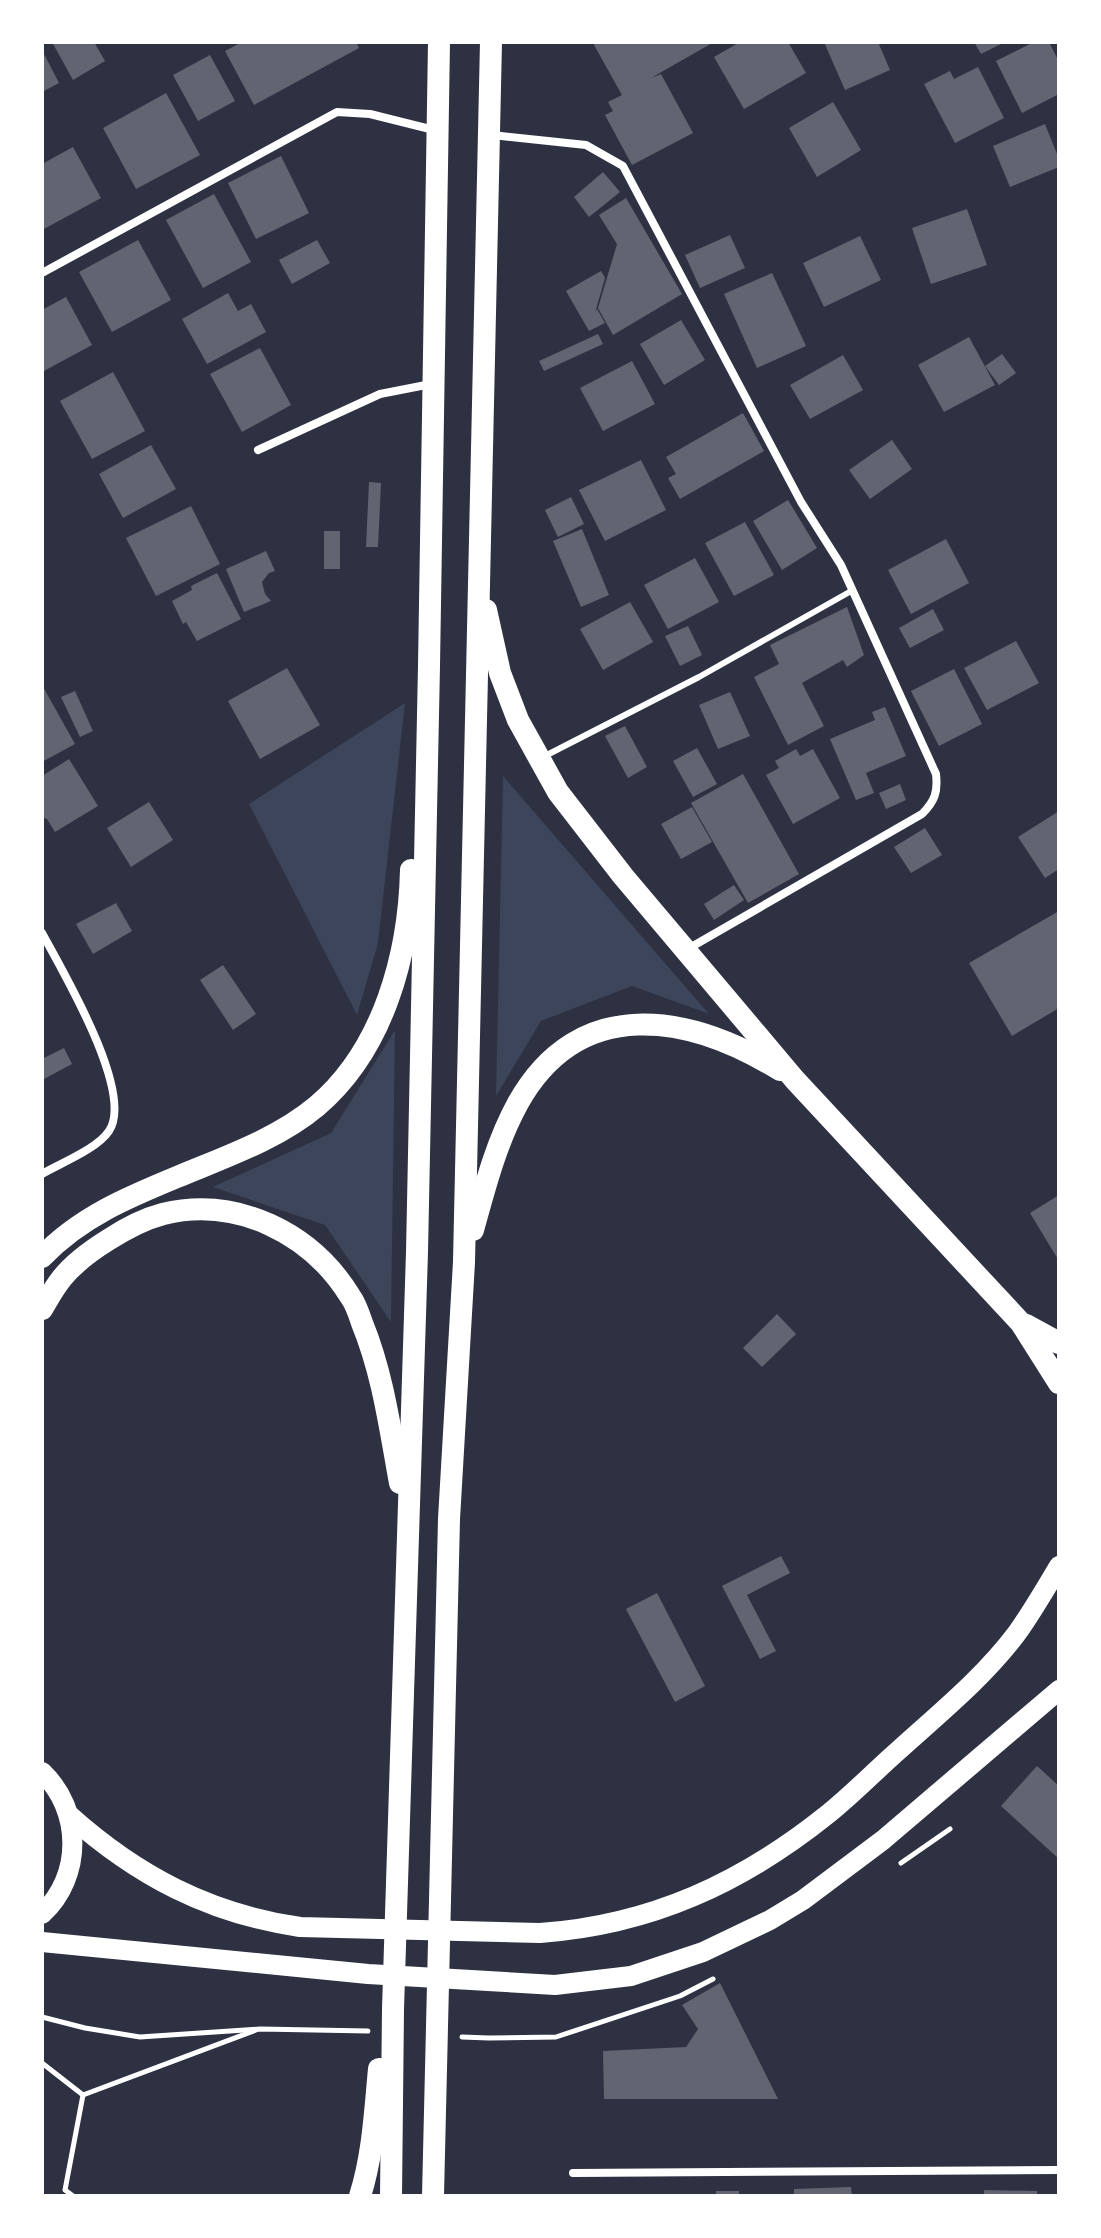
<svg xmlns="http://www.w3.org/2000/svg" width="1101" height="2238" viewBox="0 0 1101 2238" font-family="Ubuntu,sans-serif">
  <rect width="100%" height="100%" fill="#2d3142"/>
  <g fill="#3c4559">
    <path d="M405 703 378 943 357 1015 249 804Z"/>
    <path d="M503 776 709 1014 632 986 541 1021 496 1096Z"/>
    <path d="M395 1030 391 1322 325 1225 213 1187 331 1133Z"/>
  </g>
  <g fill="#626471">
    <path d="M52 42H94L105 61 73 80Z"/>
    <path d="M242 42H356L359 48 254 105 225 51Z"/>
    <path d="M598 42H714L651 78 661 74 693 133 632 165 605 115 613 111 608 102 622 95 594 45Z"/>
    <path d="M740 42H788L806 73 744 109 714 57Z"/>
    <path d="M824 42H878L890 70 845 90Z"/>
    <path d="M974 42H1005L981 54Z"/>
    <path d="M1034 42H1049L1059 62V94L1022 113 996 61Z"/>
    <path d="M42 50 59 83 42 92Z"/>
    <path d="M210 55 235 101 198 121 173 75Z"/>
    <path d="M978 67 1004 118 955 143 924 84 950 71 954 79Z"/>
    <path d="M166 93 200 155 136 189 103 128Z"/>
    <path d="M833 102 861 150 817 177 789 128Z"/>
    <path d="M1045 124 1059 159V167L1010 187 993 146Z"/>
    <path d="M73 147 101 198 42 230V164Z"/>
    <path d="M281 156 309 213 256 239 228 183Z"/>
    <path d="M603 172 620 192 589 217 574 197Z"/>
    <path d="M214 194 251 262 203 288 166 220Z"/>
    <path d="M626 198 682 294 613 335 598 308 617 244 599 215Z"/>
    <path d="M967 209 987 265 931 284 912 228Z"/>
    <path d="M730 235 745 268 700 288 685 255Z"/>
    <path d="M860 236 881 280 824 307 803 263Z"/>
    <path d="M138 240 171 300 112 332 79 272Z"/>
    <path d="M317 240 330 263 292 284 279 260Z"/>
    <path d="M601 271 605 278 595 313 597 309 605 323 589 331 566 291Z"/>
    <path d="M772 273 806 346 757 368 724 294Z"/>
    <path d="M228 293 238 311 251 304 266 332 207 364 182 319Z"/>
    <path d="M66 297 92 345 42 372V310Z"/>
    <path d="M681 320 705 360 664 385 640 344Z"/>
    <path d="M598 334 603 344 544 371 539 361Z"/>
    <path d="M969 337 995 385 944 412 918 365Z"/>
    <path d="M260 348 291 405 242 432 210 374Z"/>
    <path d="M1002 354 1016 373 999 385 985 366Z"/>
    <path d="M843 355 863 390 810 419 790 385Z"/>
    <path d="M632 361 655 404 603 431 580 388Z"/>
    <path d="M113 372 145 431 92 459 60 401Z"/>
    <path d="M743 413 764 451 680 499 668 478 676 474 666 457Z"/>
    <path d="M892 440 912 469 870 499 849 470Z"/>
    <path d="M151 445 176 489 123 518 99 474Z"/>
    <path d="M641 460 666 510 605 541 579 490Z"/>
    <path d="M369 482 381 483 378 547H366Z"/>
    <path d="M571 497 584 524 558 537 545 510Z"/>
    <path d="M788 500 817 548 782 570 753 521Z"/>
    <path d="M191 506 220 564 156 596 126 538Z"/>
    <path d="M745 522 774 575 734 596 705 543Z"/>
    <path d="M582 529 609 595 581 607 553 541Z"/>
    <rect x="324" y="531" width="16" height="38"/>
    <path d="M946 539 969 583 911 614 888 570Z"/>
    <path d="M266 551 275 571 269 573 262 582 265 594 271 601 244 612 226 569Z"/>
    <path d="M695 558 719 602 668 629 644 585Z"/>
    <path d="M217 573 241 619 197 641 186 622 183 624 172 601 192 590 191 586Z"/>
    <path d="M630 602 653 642 603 670 580 629Z"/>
    <path d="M847 607 864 655 847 667 843 660 802 683 824 726 788 745 754 677 779 664 770 645Z"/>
    <path d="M933 609 944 630 910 648 899 628Z"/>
    <path d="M688 626 702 655 680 666 665 636Z"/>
    <path d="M1016 641 1039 683 987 710 964 668Z"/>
    <path d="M287 668 320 725 260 759 228 701Z"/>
    <path d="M954 669 982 724 939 746 911 691Z"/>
    <path d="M42 685 75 744 42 762Z"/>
    <path d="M75 691 93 731 80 737 61 697Z"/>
    <path d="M730 692 750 736 718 749 699 705Z"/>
    <path d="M885 707 906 756 866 773 874 793 856 800 830 739 875 720 872 712Z"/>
    <path d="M625 726 647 767 628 778 605 736Z"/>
    <path d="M697 748 717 784 693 797 673 761Z"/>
    <path d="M796 749 800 756 813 749 840 798 793 824 766 775 779 768 775 761Z"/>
    <path d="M69 759 98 806 55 832 47 819 42 817V776Z"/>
    <path d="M743 774 799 874 748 903 691 803Z"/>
    <path d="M900 784 906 800 886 809 879 793Z"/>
    <path d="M149 802 173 840 131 867 107 828Z"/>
    <path d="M692 807 712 842 681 859 661 824Z"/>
    <path d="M1059 811V869L1045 878 1018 837Z"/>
    <path d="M925 828 942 855 911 873 894 847Z"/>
    <path d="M734 885 744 900 714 920 704 904Z"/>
    <path d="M116 903 132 931 93 954 76 924Z"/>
    <path d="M1059 911V1008L1012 1036 969 963Z"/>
    <path d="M223 965 256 1014 233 1030 200 980Z"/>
    <path d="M64 1048 72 1064 42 1080V1059Z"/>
    <path d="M1059 1195V1261L1030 1213Z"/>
    <path d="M777 1314 796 1334 762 1367 743 1348Z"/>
    <path d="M781 1556 790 1573 747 1595 776 1651 760 1659 722 1586Z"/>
    <path d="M657 1593 705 1686 675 1702 626 1609Z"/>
    <path d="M1037 1766 1059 1786V1859L1001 1806Z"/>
    <path d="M720 1983 778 2099H604L603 2051 686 2047 698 2029 682 2005Z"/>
    <path d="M851 2187 852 2196H794V2189Z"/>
    <path d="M984 2190 1037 2191V2196H984Z"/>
    <rect x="716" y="2191" width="23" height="5"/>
  </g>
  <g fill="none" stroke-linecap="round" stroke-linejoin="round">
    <g stroke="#fff" stroke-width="5">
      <path d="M901 1863 950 1829"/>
      <path d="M42 2017 85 2028 140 2037 260 2029 368 2031"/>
      <path d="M462 2037 489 2038 556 2037 680 1996 713 1979"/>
      <path d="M42 2063 83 2095"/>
      <path d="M83 2095 256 2030"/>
      <path d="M73 2196 65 2190 83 2095"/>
    </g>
    <path stroke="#fff" stroke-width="6" d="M543 757 699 677 853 590"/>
    <g stroke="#fff" stroke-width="8">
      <path d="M492 135 586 145 623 166 801 502 841 565 936 774C938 792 935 801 922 814L686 950"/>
      <path d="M42 273 337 112 370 114 434 130"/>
      <path d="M258 450 380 394 431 384"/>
      <path d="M42 933C62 970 135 1093 109 1131 97 1149 61 1163 42 1174"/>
      <path d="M573 2173 1059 2170"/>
    </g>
    <g stroke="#fff" stroke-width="20">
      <path d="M42 1772C82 1810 83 1876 42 1914"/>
      <path d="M69 1815C137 1876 210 1914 300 1927L540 1933C651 1925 742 1883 828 1814 853 1794 876 1770 900 1749 941 1712 984 1677 1017 1633 1032 1612 1046 1588 1059 1566"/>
      <path d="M42 1942 368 1974 488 1981 555 1985 631 1976 703 1952 770 1920 803 1900 883 1840 1059 1690"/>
    </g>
    <g stroke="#fff" stroke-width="22">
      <path d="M486 610 500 673 518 720 558 792 623 876 795 1080 1021 1323 1059 1383"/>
      <path d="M473 1230C485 1187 496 1143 518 1103 579 994 689 1014 780 1070"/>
      <path d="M42 1257C81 1216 131 1196 182 1175 228 1156 279 1138 317 1106 384 1049 409 954 411 870"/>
      <path d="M42 1309C48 1299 54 1288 62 1278 74 1263 92 1250 108 1240 125 1229 144 1219 163 1214 237 1196 311 1233 350 1296 356 1304 359 1314 362 1323 383 1374 390 1429 400 1483"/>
      <path d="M1026 1325 1059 1343"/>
      <path d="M360 2196C373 2155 375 2111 379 2069"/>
      <path d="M391 2196 393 2009 417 1252 429 666 439 42"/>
      <path d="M433 2196 449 1519 464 1262 491 42"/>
    </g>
  </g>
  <rect width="1101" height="2238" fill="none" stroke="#ffffff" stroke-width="88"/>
</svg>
